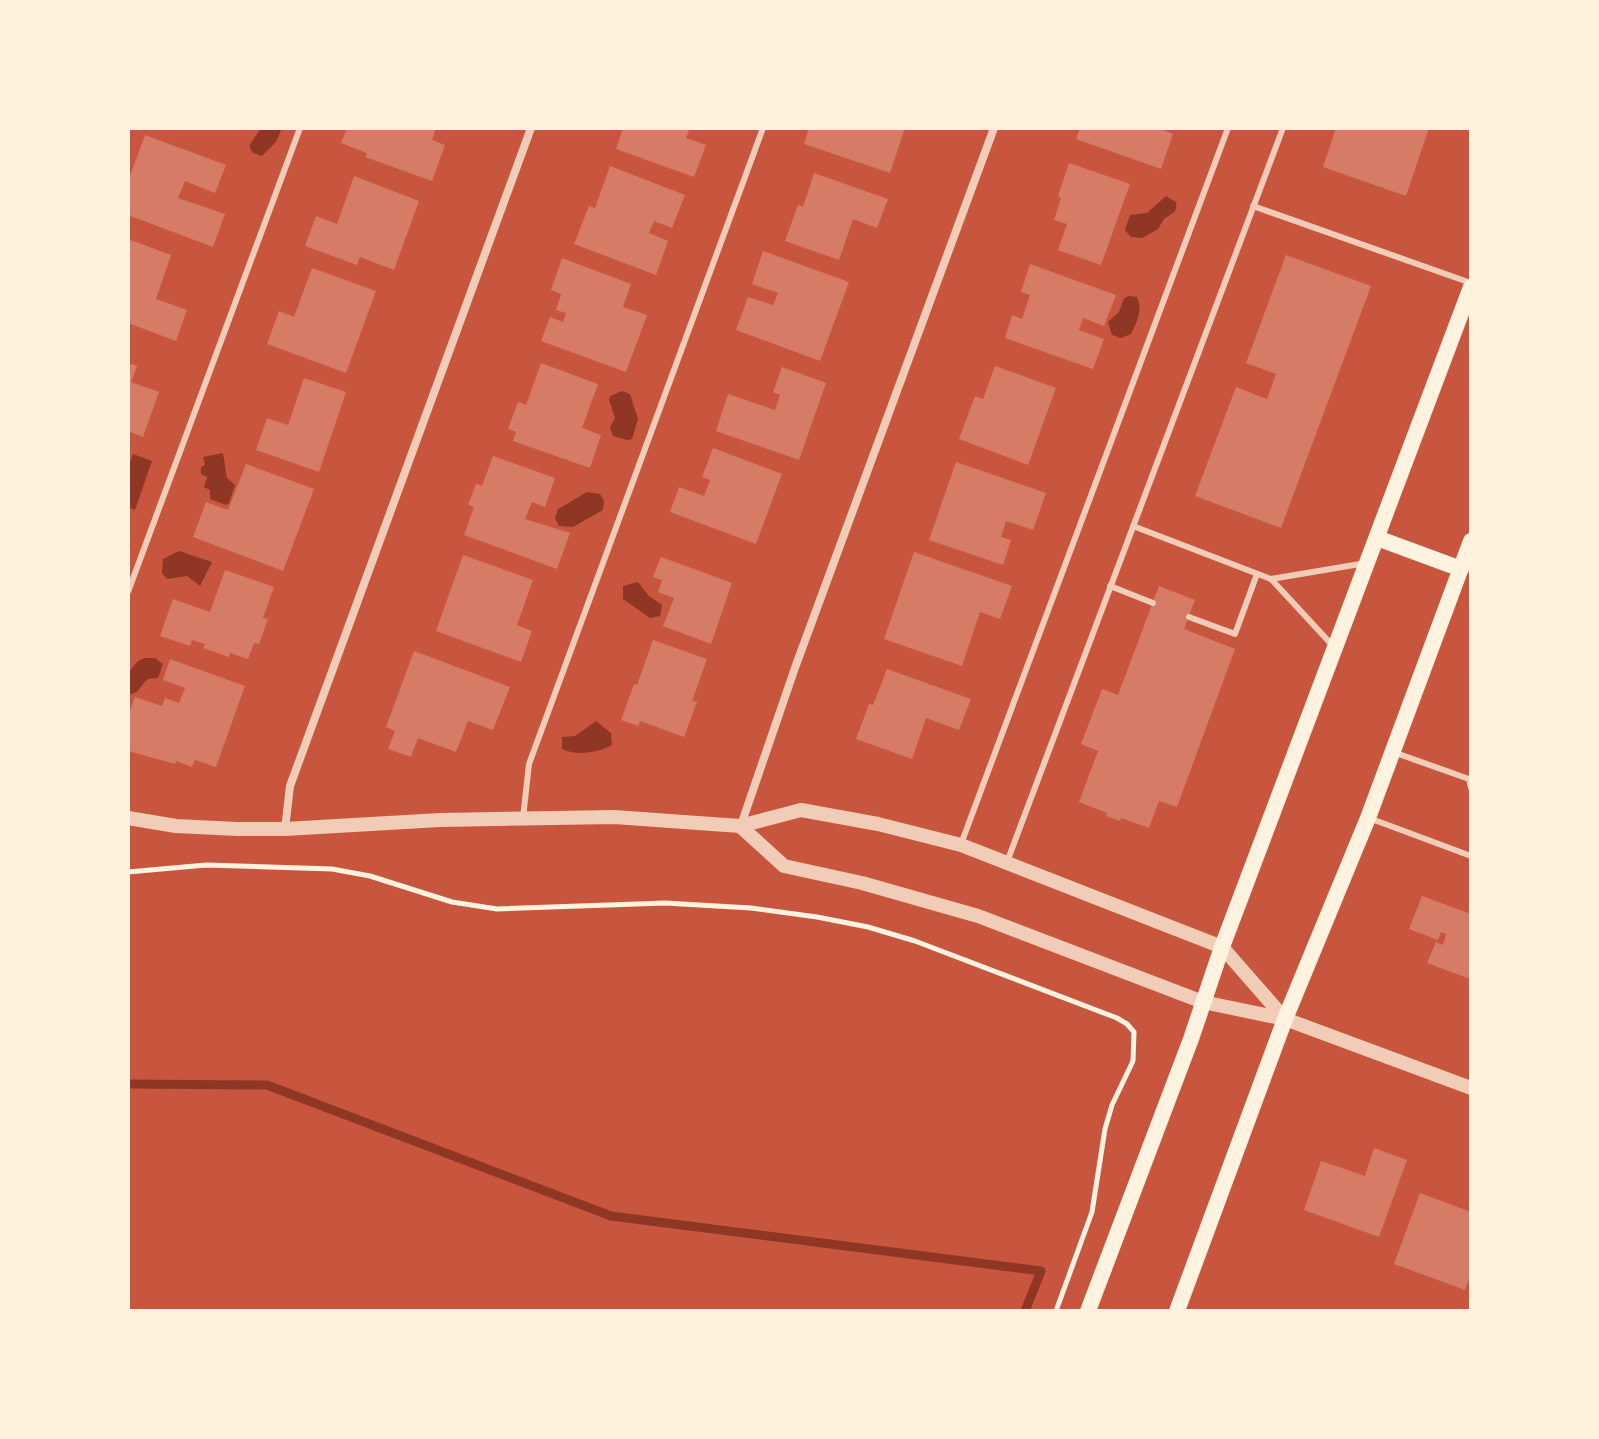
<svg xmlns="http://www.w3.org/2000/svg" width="1599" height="1439" viewBox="0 0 1599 1439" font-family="Roboto,sans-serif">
  <rect width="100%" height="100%" fill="#c8553d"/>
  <g fill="#8f3625">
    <path d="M261 128H282L276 142 262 156 253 153 249 146Z"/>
    <path d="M1166 196 1176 202C1178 213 1171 214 1164 219L1158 229 1142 238 1131 237 1125 230 1130 215 1147 213Z"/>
    <path d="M1129 296 1137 297C1143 310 1137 322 1131 334L1121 338 1112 335 1108 322 1119 312 1124 298Z"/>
    <path d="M622 391 630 394 638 419 632 439 627 440 613 436 610 427 615 418 609 400 610 396Z"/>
    <path d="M223 453 227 478 235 485 229 503 226 505 210 499V490L204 487 207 477 201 474V467L205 465 203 457Z"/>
    <path d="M133 454 152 461 135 510 128 507V467Z"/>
    <path d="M587 492 600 494 604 501 603 510 573 527 559 526 555 518 558 509Z"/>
    <path d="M179 551 212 562 200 586 187 576 167 579 162 573 163 559Z"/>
    <path d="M638 582 649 596 662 605 660 616 650 618 623 599V586Z"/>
    <path d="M145 658H155L163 664 158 678 148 679C140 685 140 694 129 694L128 673 138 661Z"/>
    <path d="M596 721 611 733 612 745C598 753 576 756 562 749V737L575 736Z"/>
  </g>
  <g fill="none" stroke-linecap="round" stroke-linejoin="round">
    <path stroke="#8f3625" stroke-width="9" d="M128 1084 267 1085 611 1216 1041 1271 1025 1311"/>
  </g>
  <g fill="#d67c66">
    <path d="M347 128H436L432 140 445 145 432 181 365 157 367 153 341 143Z"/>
    <path d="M623 128H690L686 138 706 145 694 177 616 149Z"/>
    <path d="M809 128H905L890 173 804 144Z"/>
    <path d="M1080 128H1158L1173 134 1161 169 1076 139Z"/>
    <path d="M1336 128H1429L1406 196 1323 167Z"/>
    <path d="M145 135 226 165 215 193 185 181 178 198 225 214 213 247 128 215V181Z"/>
    <path d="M1069 163 1130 184 1101 265 1058 250 1067 224 1054 220 1061 198 1058 196Z"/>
    <path d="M610 166 685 195 672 228 654 221 649 233 668 241 656 275 574 244 589 206 595 208Z"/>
    <path d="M814 173 888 199 877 228 853 219 839 260 785 241 798 205 803 207Z"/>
    <path d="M354 176 419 201 394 270 360 257 357 265 305 246 316 216 337 224Z"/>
    <path d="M128 239 171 255 156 299 187 310 176 341 128 323Z"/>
    <path d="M763 251 849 282 820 361 736 330 748 297 773 305 778 293 752 284Z"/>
    <path d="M1286 255 1371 286 1281 528 1195 496 1236 387 1267 399 1276 374 1246 363Z"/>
    <path d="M562 258 631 284 623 307 647 315 626 372 541 341 550 317 563 322 566 313 556 310 561 294 551 290Z"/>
    <path d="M1030 264 1116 295 1104 326 1083 318 1079 330 1104 339 1093 369 1005 338 1012 315 1022 319 1030 295 1021 292Z"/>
    <path d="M312 268 376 291 346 373 267 344 279 311 294 317Z"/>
    <path d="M128 363 137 366 131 382 159 392 143 437 128 431Z"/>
    <path d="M541 363 598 384 582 428 601 435 590 468 513 441 516 432 508 429 518 402 526 405Z"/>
    <path d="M995 366 1056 388 1028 465 959 439 975 396 983 399Z"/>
    <path d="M782 367 826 383 799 460 716 431 728 394 775 410 780 395 773 392Z"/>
    <path d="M304 378 346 392 319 472 256 450 267 418 288 425Z"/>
    <path d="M713 448 782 474 756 544 670 512 679 487 704 496 710 480 702 477Z"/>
    <path d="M493 456 555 478 545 507 532 502 525 519 570 533 557 569 464 535 474 507 468 505 476 484 482 486Z"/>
    <path d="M956 462 1046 493 1033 530 1006 521 1001 537 1011 540 1003 565 929 540Z"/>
    <path d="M246 464 314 489 283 571 193 537 206 502 228 510Z"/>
    <path d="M914 552 1012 586 1000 619 980 612 962 666 884 639Z"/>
    <path d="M463 555 533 580 517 625 532 631 521 662 436 631Z"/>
    <path d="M661 557 732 583 711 644 663 626 674 598 658 592 662 580 653 577Z"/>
    <path d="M225 570 274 587 263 618 268 619 259 644 254 643 248 659 230 653 229 657 203 648 205 644 192 640 190 646 160 636 173 599 210 612Z"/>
    <path d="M1159 586 1195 600 1184 629 1235 649 1177 807 1159 801 1149 828 1121 818 1120 821 1106 816 1107 813 1079 802 1098 751 1081 744 1102 689 1118 695Z"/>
    <path d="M653 640 707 659 692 701 697 702 684 737 640 721 638 726 621 720 634 684 637 685Z"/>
    <path d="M414 651 510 687 493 730 468 721 456 752 418 738 411 757 388 749 395 731 386 727Z"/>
    <path d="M170 659 245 686 216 767 195 760 192 767 176 761 175 764 128 751V716L135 697 162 706 165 698 179 703 185 688 163 680Z"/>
    <path d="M887 669 971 699 959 730 926 718 912 759 856 739 869 704 873 705Z"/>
    <path d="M1422 896 1471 914 1470 979 1427 963 1436 942 1443 945 1446 934 1441 932 1438 940 1409 929Z"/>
    <path d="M1374 1148 1407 1160 1379 1237 1304 1210 1321 1161 1365 1176Z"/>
    <path d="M1420 1193 1471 1212V1274L1465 1290 1394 1264Z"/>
  </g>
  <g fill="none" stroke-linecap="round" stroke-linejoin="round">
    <path stroke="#fff3e0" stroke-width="5" d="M128 872 206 865 332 869 370 876 452 902 497 909 665 903 751 908 817 917 868 927 915 941 1117 1018 1127 1024 1134 1032 1133 1061 1112 1105 1105 1129 1092 1212 1056 1311"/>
    <g stroke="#f1ccb7" stroke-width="6">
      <path d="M1253 206 1471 283"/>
      <path d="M1133 526 1271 579 1334 647"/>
      <path d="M1271 579 1366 563"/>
      <path d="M1110 586 1153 603"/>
      <path d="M128 592 300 128"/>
      <path d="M1189 617 1235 634 1257 574"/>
      <path d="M1393 752 1469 779 1471 788"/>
      <path d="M523 818 529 764 763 128"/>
      <path d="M1369 818 1471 856"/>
      <path d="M961 844 1228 128"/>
      <path d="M1007 862 1283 128"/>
    </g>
    <g stroke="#f1ccb7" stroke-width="8">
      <path d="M741 825 796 665 994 128"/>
      <path d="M285 829 290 786 531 128"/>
    </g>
    <g stroke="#f1ccb7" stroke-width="14">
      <path d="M128 818 176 826 237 829H285L440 820 614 817 740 826 801 810 878 824 961 845 1222 947 1285 1019"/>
      <path d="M740 826 784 866 862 883 978 916 1203 1002 1285 1019 1471 1088"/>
    </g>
    <g stroke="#fff3e0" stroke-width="16">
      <path d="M1377 538 1461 569"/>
      <path d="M1088 1311 1191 1039 1222 947 1471 287"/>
      <path d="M1177 1311 1285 1019 1368 818 1471 541"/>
    </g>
  </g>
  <rect width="1599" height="1439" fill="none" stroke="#fff3e0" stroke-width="260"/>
</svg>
